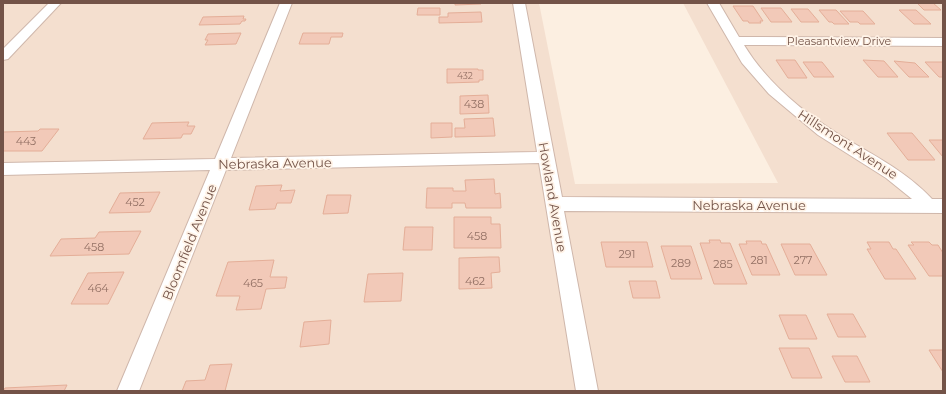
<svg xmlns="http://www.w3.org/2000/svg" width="946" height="394" viewBox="0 0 946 394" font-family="Montserrat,sans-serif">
  <rect width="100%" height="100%" fill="#fcefe1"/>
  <path fill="#f4dfcf" d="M3 3H539L575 184 778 183 683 3H943V391H3Z"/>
  <g fill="#f2c9b8" stroke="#e4ae98">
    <path d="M455 3H481V4L455 5Z"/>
    <path d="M917 3H933L941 10H924Z"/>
    <path d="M733 6H753L763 21H760L761 23H749L748 21H743Z"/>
    <path d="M418 8H440V15H417Z"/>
    <path d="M761 8H781L792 22H771Z"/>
    <path d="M791 9H808L819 22H801Z"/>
    <path d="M819 10H836L849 24H834L832 22H829Z"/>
    <path d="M899 10H916L931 24H914Z"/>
    <path d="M840 11H863L875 24H860L858 22H850Z"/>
    <path d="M481 12 482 22 439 23V17H448V13Z"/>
    <path d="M244 16 243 19H246L245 21H242L240 24 199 25 203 17Z"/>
    <path d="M241 33 236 44 205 45 208 40H205L208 34Z"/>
    <path d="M303 33H343L342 37H331L329 44H299Z"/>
    <path d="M776 60H795L807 78H788Z"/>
    <path d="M863 60 884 61 898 77H878Z"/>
    <path d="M894 61 915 63 929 77H909Z"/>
    <path d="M803 62H822L834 77H814Z"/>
    <path d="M925 62H943V77H939Z"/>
    <path d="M447 69H478V70H483V80H479V82L447 83Z"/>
    <path d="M488 95 489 113 460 114V96Z"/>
    <path d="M493 118 495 136 455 137V128H465L464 119Z"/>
    <path d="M189 122 187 126H195L191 134H183L181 138 143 139 152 123Z"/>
    <path d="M431 123H452V137L431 138Z"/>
    <path d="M40 129H59L42 151H3V132L38 131Z"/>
    <path d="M887 133H912L935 160H908Z"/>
    <path d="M929 140H943V157Z"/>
    <path d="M494 179 495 194 500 193 501 208H466L465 203H452V208H426L427 188H453V191H466L465 180Z"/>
    <path d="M282 185 280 191 295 190 291 203H277L275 209 249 210 256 186Z"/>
    <path d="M160 192 150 212 109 213 120 193Z"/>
    <path d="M327 195H351L348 213 323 214Z"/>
    <path d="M454 217H491V224H500L501 248H454Z"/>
    <path d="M405 227H433L432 250H403Z"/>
    <path d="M141 231 129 254 50 256 61 239 95 238 99 232Z"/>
    <path d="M709 240H720L721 243H730L747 284H714L700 243H710Z"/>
    <path d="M746 241H761L762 244H766L780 275H752L739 244H747Z"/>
    <path d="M601 242H647L653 267H606Z"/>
    <path d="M867 242H889L893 249H896L916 279H885L867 249H871Z"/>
    <path d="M911 242H929L932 245H938L943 253V276H929L908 245H914Z"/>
    <path d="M781 244H810L827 275H795Z"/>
    <path d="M661 246H691L702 279H671Z"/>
    <path d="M490 257H499L500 272 491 273 492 288 459 289V258Z"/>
    <path d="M274 260 270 277H287L285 288 266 289 261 309 236 310 240 296H216L228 262Z"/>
    <path d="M124 272 108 304H71L88 273Z"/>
    <path d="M403 273 401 301 364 302 368 274Z"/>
    <path d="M629 281H656L660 298H633Z"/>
    <path d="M827 314H853L866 337H838Z"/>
    <path d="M779 315H806L817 339H789Z"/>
    <path d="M331 320 329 344 300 347 304 322Z"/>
    <path d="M779 348H809L822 378H792Z"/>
    <path d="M929 350H943V372Z"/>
    <path d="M832 356H857L870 382H845Z"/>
    <path d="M232 364 225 391H182L186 381 205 380 210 365Z"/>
    <path d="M67 385 64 391H3L5 388Z"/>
  </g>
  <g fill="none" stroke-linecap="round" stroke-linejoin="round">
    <g stroke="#cfb7ab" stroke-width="2">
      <g id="minor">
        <path d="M49 3H61L8 59 3 60V49Z"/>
        <path d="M280 3H292L231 158 537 152 513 3H525L562 197 912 199 886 178 818 135 769 94 742 63 707 3H719L739 37 943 38V46L744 45C767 83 805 114 843 137 875 156 907 172 932 199H943V213L564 211 598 391H576L539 163 226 170 139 391H117L210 170 3 175V163L215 159Z"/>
      </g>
    </g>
    <use href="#minor" fill="#fff" fill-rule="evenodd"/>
  </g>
  <g text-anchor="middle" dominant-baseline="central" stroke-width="3.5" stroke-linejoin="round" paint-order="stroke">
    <g font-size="9" fill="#937064">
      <text x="465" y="75">432</text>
    </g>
    <g font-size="11" fill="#735348" stroke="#fff3e7">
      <text x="839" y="41">Pleasantview Drive</text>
    </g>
    <g font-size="11" fill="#937064">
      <text x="474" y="104">438</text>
      <text x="26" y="141">443</text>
      <text x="135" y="202">452</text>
      <text x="477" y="236">458</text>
      <text x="94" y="247">458</text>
      <text x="627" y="254">291</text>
      <text x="759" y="260">281</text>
      <text x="803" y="260">277</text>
      <text x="681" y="263">289</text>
      <text x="723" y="264">285</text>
      <text x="475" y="281">462</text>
      <text x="253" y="283">465</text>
      <text x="98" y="288">464</text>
    </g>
    <g font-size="13" fill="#735348" stroke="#fff3e7">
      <text transform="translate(848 144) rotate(33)">Hillsmont Avenue</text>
      <text transform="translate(275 163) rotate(-1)">Nebraska Avenue</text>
      <text transform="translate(553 197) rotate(80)">Howland Avenue</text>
      <text x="749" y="205">Nebraska Avenue</text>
      <text transform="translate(189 242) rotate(-68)">Bloomfield Avenue</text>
    </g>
  </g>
  <rect width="946" height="394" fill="none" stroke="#735348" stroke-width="8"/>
</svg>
